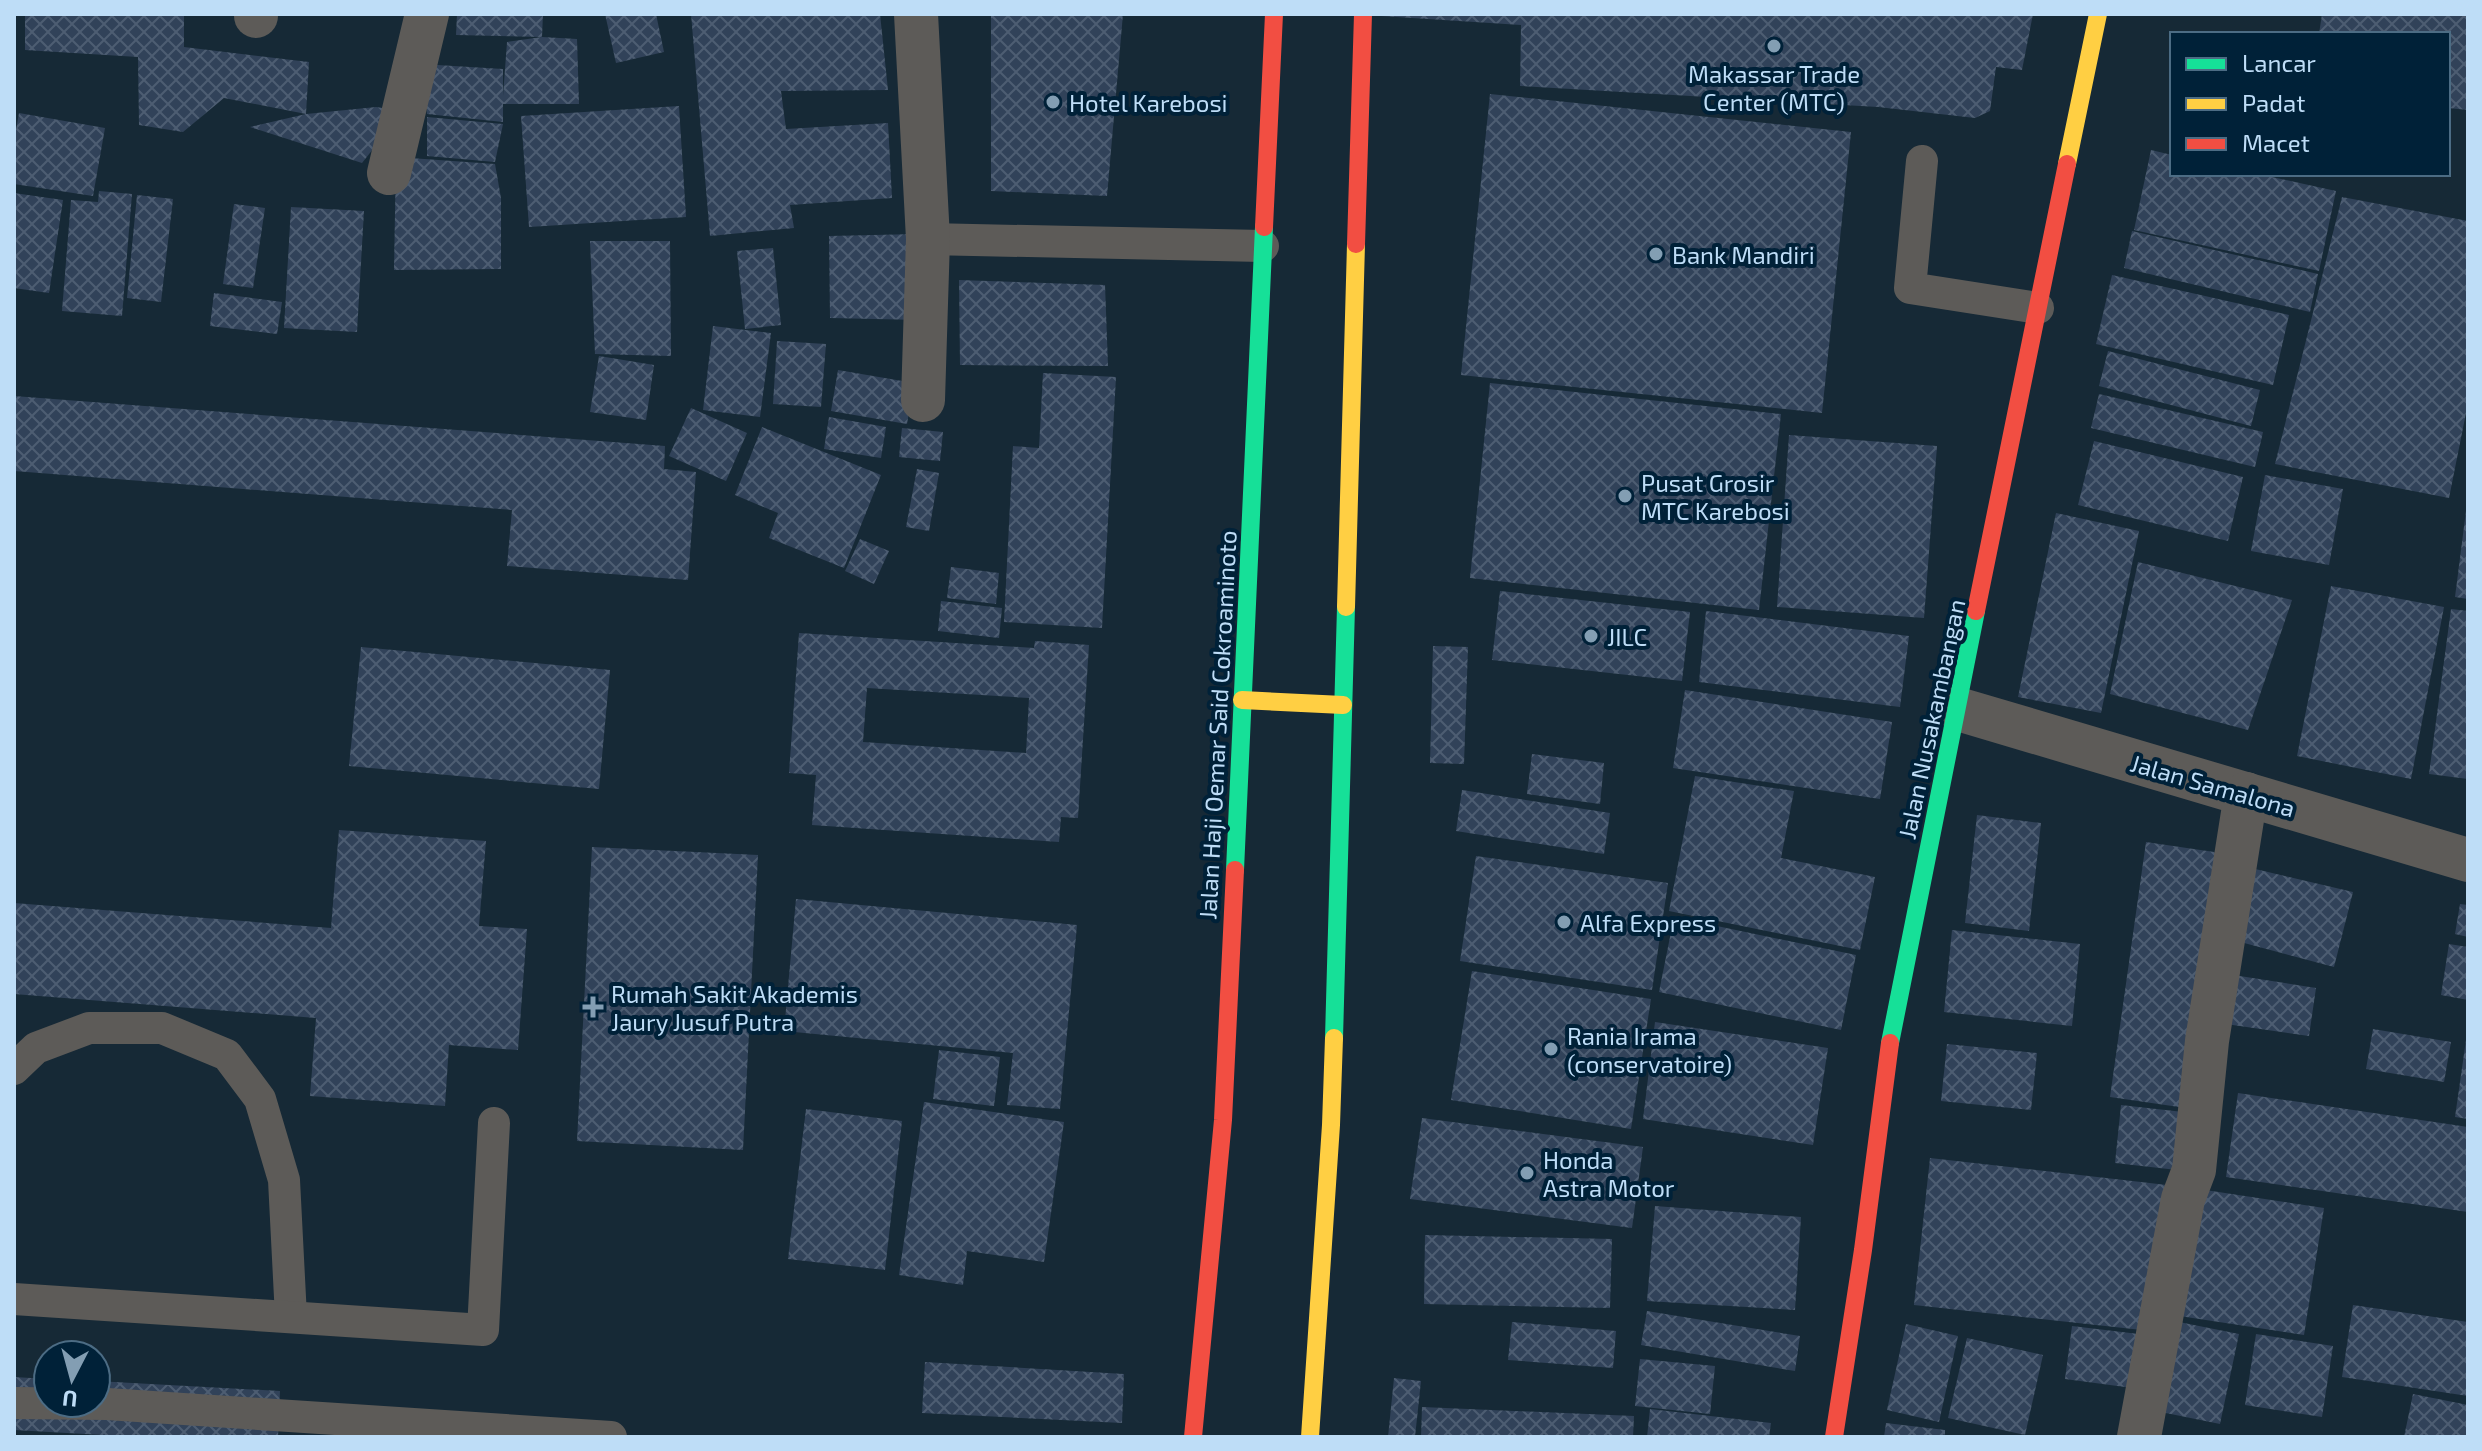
<svg xmlns="http://www.w3.org/2000/svg" width="2482" height="1451" viewBox="0 0 2482 1451" font-family="'Exo 2',sans-serif">
  <defs>
    <pattern id="building-cross-hatch" width="8" height="8" patternUnits="userSpaceOnUse" patternTransform="scale(2)"><rect width="8" height="8" fill="#314259"/><path d="M0 0l8 8M0 8l8-8" fill="none" stroke="#4d5d72"/></pattern>
  </defs>
  <rect width="100%" height="100%" fill="#162936"/>
  <g fill="url(#building-cross-hatch)" fill-rule="evenodd">
    <path d="M25 14H184V47L309 62 306 114 224 98 183 132 139 125 138 57 25 50Z"/>
    <path d="M457 14H543L542 37 456 35Z"/>
    <path d="M605 14H656L664 52 616 63Z"/>
    <path d="M691 14H880L888 90 781 91 786 129 888 123 892 198 790 205 794 228 710 236Z"/>
    <path d="M991 14H1123L1107 196 991 191Z"/>
    <path d="M1381 14H2033L2022 70 1996 67 1990 111 1975 118 1878 107 1520 86 1521 25 1381 16Z"/>
    <path d="M2322 14H2468V110L2448 108V34H2319Z"/>
    <path d="M542 37 577 39 579 104H503V122L427 114 421 64 503 69V96L507 42Z"/>
    <path d="M1490 94 1851 132 1822 413 1461 375Z"/>
    <path d="M679 106 686 217 529 227 521 116Z"/>
    <path d="M376 107 403 111 362 163 250 127 306 114Z"/>
    <path d="M19 113 105 128 93 196 14 184V141Z"/>
    <path d="M427 117 503 124 495 162 427 156Z"/>
    <path d="M2151 150 2172 155V174H2258L2336 191 2319 271 2134 230Z"/>
    <path d="M396 157 495 164 501 198V269L394 270Z"/>
    <path d="M99 191 132 194 122 316 62 311 71 200 98 202Z"/>
    <path d="M14 193 63 200 49 293 14 288Z"/>
    <path d="M137 195 173 199 161 302 127 298Z"/>
    <path d="M2342 197 2468 221V403L2449 498 2275 464Z"/>
    <path d="M234 204 265 208 253 288 223 284Z"/>
    <path d="M291 207 364 211 357 332 284 328Z"/>
    <path d="M2132 231 2318 274 2310 312 2124 268Z"/>
    <path d="M917 234 919 320 830 318 829 236Z"/>
    <path d="M590 241H670L671 356 595 354Z"/>
    <path d="M773 248 781 325 745 329 737 251Z"/>
    <path d="M2112 275 2289 315 2273 385 2096 344Z"/>
    <path d="M959 280 1105 285 1108 366 960 365Z"/>
    <path d="M214 293 282 302 277 334 210 326Z"/>
    <path d="M713 326 771 333 760 417 703 410Z"/>
    <path d="M777 341 826 344 821 407 773 404Z"/>
    <path d="M2108 351 2260 390 2251 426 2099 386Z"/>
    <path d="M599 356 654 365 646 420 590 412Z"/>
    <path d="M838 370 914 383 907 424 831 411Z"/>
    <path d="M1043 373 1116 377 1102 628 1004 622 1013 446 1039 448Z"/>
    <path d="M1490 383 1781 414 1759 610 1470 578Z"/>
    <path d="M2099 394 2263 432 2255 467 2091 428Z"/>
    <path d="M14 396 665 446 664 469 696 472 688 580 507 566 512 510 14 471Z"/>
    <path d="M691 408 747 433 726 481 669 456Z"/>
    <path d="M829 417 886 427 881 458 824 449Z"/>
    <path d="M762 427 881 475 844 568 769 538 778 513 735 495Z"/>
    <path d="M902 428 943 432 940 461 899 457Z"/>
    <path d="M1789 435 1937 446 1924 618 1777 607Z"/>
    <path d="M2094 441 2243 477 2228 541 2078 505Z"/>
    <path d="M917 469 939 473 929 531 906 527Z"/>
    <path d="M2265 475 2343 489 2329 565 2251 551Z"/>
    <path d="M2466 511H2468V599L2455 597Z"/>
    <path d="M2056 513 2139 531 2101 713 2018 697Z"/>
    <path d="M860 539 889 551 874 584 845 571Z"/>
    <path d="M2138 562 2292 600 2248 730 2110 694Z"/>
    <path d="M951 567 999 573 996 604 947 598Z"/>
    <path d="M2331 586 2444 607 2411 779 2297 756Z"/>
    <path d="M1500 591 1690 612 1682 681 1492 660Z"/>
    <path d="M941 601 1002 608 999 638 938 631Z"/>
    <path d="M2451 609 2468 611V779L2429 774Z"/>
    <path d="M1706 611 1909 636 1900 707 1699 682Z"/>
    <path d="M799 633 1034 648 1035 641 1089 645 1078 818 1061 817 1059 842 812 825 816 775 789 773ZM867 688 1029 698 1026 753 863 742Z"/>
    <path d="M1433 646 1468 647 1464 764 1430 763Z"/>
    <path d="M361 647 610 670 599 789 349 766Z"/>
    <path d="M1685 690 1892 722 1880 799 1673 768Z"/>
    <path d="M1532 754 1604 763 1600 804 1527 794Z"/>
    <path d="M1695 776 1794 791 1781 858 1875 877 1860 950 1669 911Z"/>
    <path d="M1462 790 1610 813 1604 854 1456 831Z"/>
    <path d="M1977 815 2041 823 2029 931 1965 923Z"/>
    <path d="M339 830 486 841 479 926 527 929 518 1050 449 1045 445 1106 310 1096 316 1018 14 994V903L331 928Z"/>
    <path d="M2146 842 2221 853 2186 1108 2110 1097Z"/>
    <path d="M592 847 758 855 743 1150 577 1141Z"/>
    <path d="M1476 856 1668 883 1652 990 1460 961Z"/>
    <path d="M2251 868 2353 892 2334 967 2233 940Z"/>
    <path d="M796 899 1077 925 1060 1109 1007 1105 1013 1053 784 1031Z"/>
    <path d="M2460 904 2468 905V937L2455 934Z"/>
    <path d="M1674 917 1856 955 1841 1030 1659 992Z"/>
    <path d="M1952 930 2080 944 2072 1026 1944 1012Z"/>
    <path d="M2449 944 2468 947V1000L2441 995Z"/>
    <path d="M1472 971 1651 999 1631 1129 1451 1100Z"/>
    <path d="M2227 974 2316 988 2309 1036 2219 1023Z"/>
    <path d="M1655 1022 1828 1048 1813 1145 1643 1119Z"/>
    <path d="M2373 1029 2451 1042 2444 1082 2366 1069Z"/>
    <path d="M2466 1040H2468V1119L2455 1117Z"/>
    <path d="M1947 1044 2037 1053 2031 1110 1941 1101Z"/>
    <path d="M939 1050 1000 1057 994 1106 933 1099Z"/>
    <path d="M2238 1093 2468 1127V1212L2226 1177Z"/>
    <path d="M924 1102 1064 1122 1044 1262 967 1251 963 1285 899 1275Z"/>
    <path d="M2121 1105 2192 1113 2186 1171 2115 1163Z"/>
    <path d="M806 1109 902 1121 885 1270 788 1259Z"/>
    <path d="M1422 1118 1643 1147 1632 1228 1410 1199Z"/>
    <path d="M1930 1158 2167 1185 2151 1331 1914 1305Z"/>
    <path d="M2192 1188 2324 1208 2304 1335 2173 1315Z"/>
    <path d="M1655 1206 1801 1217 1795 1310 1647 1301Z"/>
    <path d="M1425 1235 1612 1239 1610 1308 1424 1304Z"/>
    <path d="M2353 1305 2468 1322V1396L2342 1377Z"/>
    <path d="M1647 1311 1800 1336 1795 1371 1641 1345Z"/>
    <path d="M2174 1321 2239 1334 2220 1424 2156 1411Z"/>
    <path d="M1512 1322 1616 1331 1613 1368 1508 1360Z"/>
    <path d="M1906 1324 1958 1336 1939 1422 1887 1410Z"/>
    <path d="M2072 1326 2147 1335 2140 1389 2065 1379Z"/>
    <path d="M2256 1334 2333 1346 2322 1417 2245 1405Z"/>
    <path d="M1967 1338 2043 1355 2025 1435 1948 1418Z"/>
    <path d="M1640 1359 1715 1366 1710 1414 1635 1406Z"/>
    <path d="M925 1362 1124 1374 1122 1423 922 1413Z"/>
    <path d="M14 1377 48 1379V1403H96V1381L280 1391 278 1437H138L14 1430Z"/>
    <path d="M1394 1378 1421 1381 1415 1437H1388Z"/>
    <path d="M2413 1394 2468 1405V1437H2404Z"/>
    <path d="M1422 1407 1634 1416 1633 1437H1421Z"/>
    <path d="M1650 1409 1771 1423 1769 1437H1647Z"/>
    <path d="M1886 1423 1945 1430V1437H1884Z"/>
  </g>
  <g fill="none" stroke-linecap="round" stroke-linejoin="round">
    <g stroke="#5d5b58" stroke-width="32">
      <path d="M1922 161 1910 288 2038 308"/>
      <path d="M928 239 1263 246"/>
      <path d="M14 1069 36 1048 89 1028H162L227 1055 260 1099 284 1180 291 1317"/>
      <path d="M14 1299 483 1330 494 1123"/>
      <path d="M14 1403 107 1404 611 1437"/>
    </g>
    <g stroke="#5d5b58" stroke-width="44">
      <path d="M256 14V16"/>
      <path d="M916 14 928 239 923 400"/>
      <path d="M389 173 427 14"/>
      <path d="M1958 709 2468 860"/>
      <path d="M2139 1437 2183 1199 2194 1170 2207 1041 2246 794"/>
    </g>
    <g stroke="#16e098" stroke-width="18">
      <path d="M1235 870 1264 227"/>
      <path d="M1334 1038 1346 607"/>
      <path d="M1890 1043 1976 611"/>
    </g>
    <g stroke="#ffcf43" stroke-width="18">
      <path d="M2067 164 2098 14"/>
      <path d="M1346 607 1356 244"/>
      <path d="M1242 700 1343 705"/>
      <path d="M1310 1437 1331 1125 1334 1038"/>
    </g>
    <g stroke="#f24e42" stroke-width="18">
      <path d="M1264 227 1274 14"/>
      <path d="M1356 244 1363 14"/>
      <path d="M1976 611 2067 164"/>
      <path d="M1193 1437 1223 1120 1235 870"/>
      <path d="M1834 1437 1863 1250 1890 1043"/>
    </g>
  </g>
  <g fill="#839eb3" stroke="#002138" stroke-width="3">
    <circle cx="1774" cy="46" r="8"/>
    <circle cx="1053" cy="102" r="8"/>
    <circle cx="1656" cy="254" r="8"/>
    <circle cx="1625" cy="496" r="8"/>
    <circle cx="1591" cy="636" r="8"/>
    <circle cx="1564" cy="922" r="8"/>
    <path d="M589 995h8v8h8v8h-8v8h-8v-8h-8v-8h8z"/>
    <circle cx="1551" cy="1049" r="8"/>
    <circle cx="1527" cy="1173" r="8"/>
  </g>
  <g text-anchor="middle" dominant-baseline="central" stroke-width="8" stroke-linejoin="round" paint-order="stroke">
    <g font-size="24" fill="#beddf7" stroke="#002138" text-anchor="start">
      <text x="1774" y="73" text-anchor="middle">Makassar Trade<tspan x="1774" dy="28">Center (MTC)</tspan></text>
      <text x="1069" y="102">Hotel Karebosi</text>
      <text x="1672" y="254">Bank Mandiri</text>
      <text x="1641" y="482">Pusat Grosir<tspan x="1641" dy="28">MTC Karebosi</tspan></text>
      <text x="1607" y="636">JILC</text>
      <text x="1580" y="922">Alfa Express</text>
      <text x="611" y="993">Rumah Sakit Akademis<tspan x="611" dy="28">Jaury Jusuf Putra</tspan></text>
      <text x="1567" y="1035">Rania Irama<tspan x="1567" dy="28">(conservatoire)</tspan></text>
      <text x="1543" y="1159">Honda<tspan x="1543" dy="28">Astra Motor</tspan></text>
    </g>
    <g font-size="24" fill="#beddf7" stroke="#002138">
      <text transform="translate(1931 719) rotate(-78)">Jalan Nusakambangan</text>
      <text transform="translate(1217 725) rotate(-87)">Jalan Haji Oemar Said Cokroaminoto</text>
      <text transform="translate(2213 785) rotate(16)">Jalan Samalona</text>
    </g>
  </g>
  <rect width="2482" height="1451" fill="none" stroke="#beddf7" stroke-width="32"/>
  <rect x="2170" y="32" width="280" height="144" fill="#002138" stroke="#4c6c84" stroke-width="2"/>
  <rect x="2186" y="58" width="40" height="12" fill="#16e098" stroke="#4c6c84" stroke-width="2"/>
  <text x="2242" y="72" font-size="24" fill="#beddf7">Lancar</text>
  <rect x="2186" y="98" width="40" height="12" fill="#ffcf43" stroke="#4c6c84" stroke-width="2"/>
  <text x="2242" y="112" font-size="24" fill="#beddf7">Padat</text>
  <rect x="2186" y="138" width="40" height="12" fill="#f24e42" stroke="#4c6c84" stroke-width="2"/>
  <text x="2242" y="152" font-size="24" fill="#beddf7">Macet</text>
  <g transform="translate(72 1379) rotate(186)"><circle r="38" fill="#002138" stroke="#4c6c84" stroke-width="2"/>
  <path d="M0-6L14 30L0 20L-14 30Z" fill="#839eb3"/>
  <text y="-12" font-size="22" font-weight="bold" text-anchor="middle" fill="#beddf7">U</text>
  </g>
</svg>
